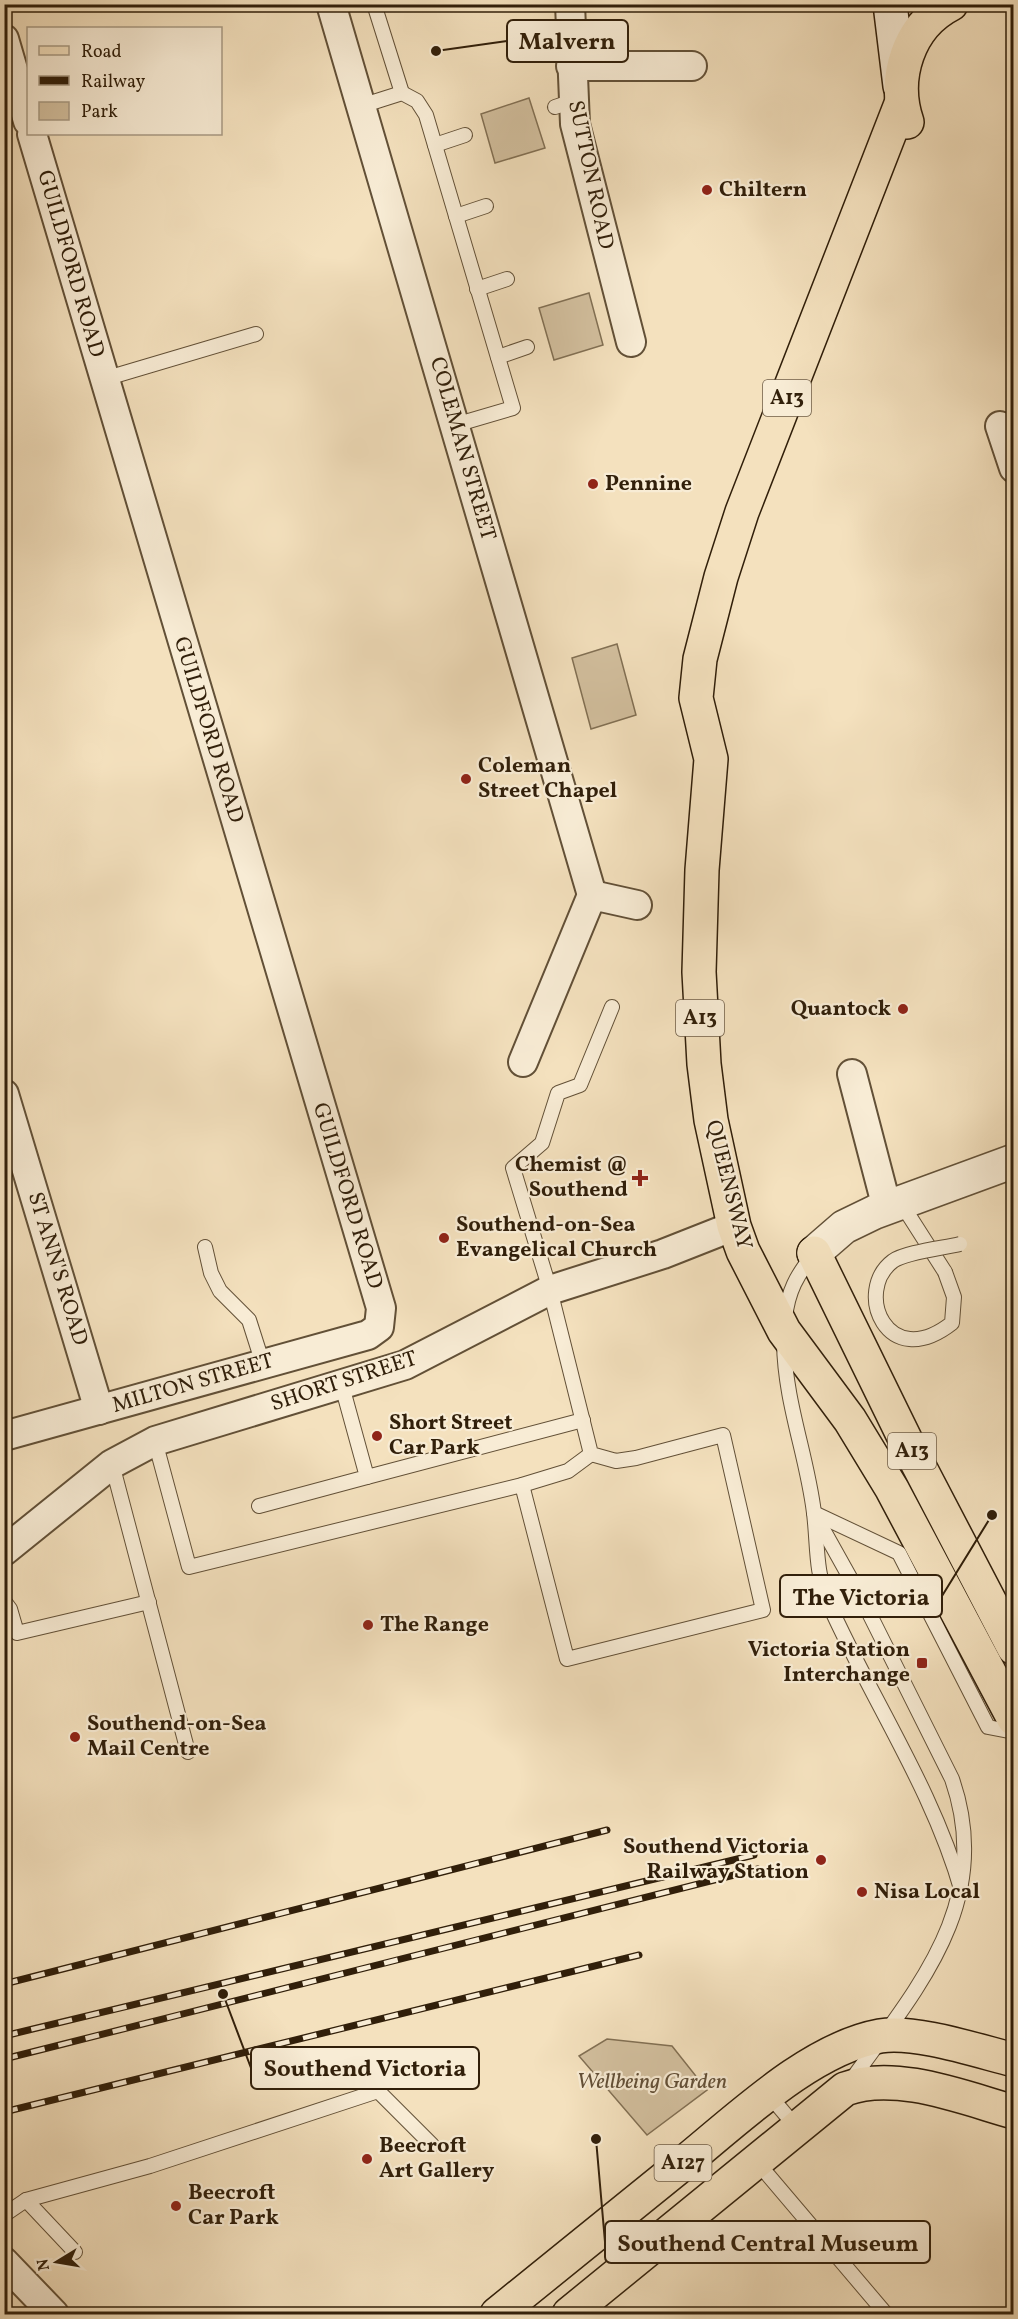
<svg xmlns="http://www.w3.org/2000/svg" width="1018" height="2319" viewBox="0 0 1018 2319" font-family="Vollkorn,serif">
  <rect width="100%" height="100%" fill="#f4e1be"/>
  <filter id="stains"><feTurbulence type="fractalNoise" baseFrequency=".00333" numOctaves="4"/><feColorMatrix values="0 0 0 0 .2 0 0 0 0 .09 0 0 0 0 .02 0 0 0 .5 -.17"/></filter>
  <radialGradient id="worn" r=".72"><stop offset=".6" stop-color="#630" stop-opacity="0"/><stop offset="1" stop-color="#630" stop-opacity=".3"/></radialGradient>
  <g fill="#d3c09f" stroke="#827054" stroke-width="1.5">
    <path d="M529 98 545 148 495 163 481 114Z"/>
    <path d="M589 293 603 345 554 360 539 308Z"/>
    <path d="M617 644 636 715 591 729 572 658Z"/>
    <path d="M607 2039 672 2046 707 2090 647 2135 579 2056Z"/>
  </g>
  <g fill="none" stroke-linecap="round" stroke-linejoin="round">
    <g stroke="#625037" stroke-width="16">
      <g id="service">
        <path d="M374 4 402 93"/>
        <path d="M361 106 402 93 417 101 426 115 513 408 455 425"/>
        <path d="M555 107 573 101"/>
        <path d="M435 145 465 135"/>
        <path d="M456 216 486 206"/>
        <path d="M477 289 507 279"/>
        <path d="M498 357 527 347"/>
        <path d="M104 379 256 334"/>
        <path d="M901 1203 945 1272"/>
        <path d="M205 1247 211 1273 220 1291 249 1320 263 1364"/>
        <path d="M785 1318C788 1291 797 1275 813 1255"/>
        <path d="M784 1343C785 1403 807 1455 814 1513 818 1546 815 1570 828 1602 871 1699 933 1789 962 1892"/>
        <path d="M155 1441 189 1567 522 1485 568 1471 591 1454"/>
        <path d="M112 1464 188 1752"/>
        <path d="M367 1477 583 1420"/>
        <path d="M522 1485 567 1659 763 1610 723 1435 636 1458 616 1461 591 1454 550 1290 513 1168 542 1143 558 1093 580 1085 612 1007"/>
        <path d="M259 1506 367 1477 342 1386"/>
        <path d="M814 1513 899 1553 988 1727 1014 1732"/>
        <path d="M815 1515 863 1601 952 1779C995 1903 917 1988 850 2082"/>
        <path d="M4 1601 10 1609 17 1633 149 1602"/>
        <path d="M769 2095 797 2128"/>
        <path d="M757 2162 886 2314"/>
        <path d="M26 2200 75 2252"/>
        <path d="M4 2215 26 2200 150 2166 378 2091 432 2145"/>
      </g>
    </g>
    <g stroke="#625037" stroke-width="32">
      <g id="minor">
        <path d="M331 4 592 895"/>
        <path d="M570 4 575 124 631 342"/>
        <path d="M4 39 28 121"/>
        <path d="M571 66H692"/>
        <path d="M1000 426 1014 468"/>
        <path d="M523 1062 592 895 637 905"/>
        <path d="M852 1074 887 1208"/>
        <path d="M4 1094 99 1410"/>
        <path d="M4 1436 368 1335 379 1327 381 1308 32 134"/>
        <path d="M4 1551 112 1464 155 1441 405 1365 550 1290 663 1254 734 1226"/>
        <path d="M4 2262 54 2314"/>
      </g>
    </g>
    <g stroke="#625037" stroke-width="36">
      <path id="tertiary" d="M814 1253 844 1227 875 1212 1014 1161"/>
    </g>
    <g stroke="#311f0a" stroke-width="36">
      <path id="secondary" d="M890 4 900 86"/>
    </g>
    <g stroke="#311f0a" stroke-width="36">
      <g id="primary">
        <path d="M901 104 742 512 721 577 700 659 696 698 711 759 702 870 699 972 704 1064 711 1120 734 1226 743 1251 784 1331 850 1420 892 1489 1014 1719"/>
        <path d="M907 122C892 78 908 26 951 4"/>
        <path d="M814 1253 907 1443 1014 1648"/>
      </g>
    </g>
    <g stroke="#311f0a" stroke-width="36">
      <g id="trunk">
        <path d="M497 2314C558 2265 619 2215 680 2166 736 2121 809 2049 880 2036 915 2030 978 2051 1014 2060"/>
        <path d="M569 2314 845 2089C895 2070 964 2098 1014 2112"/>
      </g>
    </g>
    <use href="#service" stroke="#f8ecd5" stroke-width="14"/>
    <use href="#minor" stroke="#f8ecd5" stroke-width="28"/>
    <use href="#tertiary" stroke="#f8ecd5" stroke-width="33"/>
    <use href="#secondary" stroke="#f8ecd5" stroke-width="33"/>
    <use href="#primary" stroke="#f4e1be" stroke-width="33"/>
    <use href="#trunk" stroke="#f4e1be" stroke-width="33"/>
    <g stroke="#311f0a" stroke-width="7">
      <g id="rail">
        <path d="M4 1984 607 1830"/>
        <path d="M4 2036 754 1855"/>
        <path d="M4 2059 758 1869"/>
        <path d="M4 2112 639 1955"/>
      </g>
    </g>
    <use href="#rail" stroke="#f8ecd5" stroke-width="4.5" stroke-dasharray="14" stroke-linecap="butt"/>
    <g stroke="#625037" stroke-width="16" stroke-linecap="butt">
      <path id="service-bridge" d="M945 1272 954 1297 952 1323C887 1374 853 1291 893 1261 906 1252 944 1248 960 1244"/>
    </g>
    <use href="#service-bridge" stroke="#f8ecd5" stroke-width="14"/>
  </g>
  <g fill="#8f2418" stroke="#f8ecd5" stroke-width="2">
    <circle cx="707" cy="190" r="6"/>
    <circle cx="593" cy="484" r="6"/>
    <circle cx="466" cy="779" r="6"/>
    <circle cx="903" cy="1009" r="6"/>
    <path d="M637 1169h6v6h6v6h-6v6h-6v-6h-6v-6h6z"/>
    <circle cx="444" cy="1238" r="6"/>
    <circle cx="377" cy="1436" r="6"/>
    <circle cx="368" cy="1625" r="6"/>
    <rect x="916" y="1657" width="12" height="12" rx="3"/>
    <circle cx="75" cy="1737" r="6"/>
    <circle cx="821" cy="1860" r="6"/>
    <circle cx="862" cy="1892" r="6"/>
    <circle cx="367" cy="2159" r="6"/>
    <circle cx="176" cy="2206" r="6"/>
  </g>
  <g text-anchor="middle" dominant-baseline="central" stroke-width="4.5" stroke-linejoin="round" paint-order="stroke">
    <g fill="#f8ecd5" stroke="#6d5c47" stroke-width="1.5">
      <rect x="763" y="380" width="48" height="36" rx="4.5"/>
      <rect x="676" y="1000" width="48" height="36" rx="4.5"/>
      <rect x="888" y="1433" width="48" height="36" rx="4.5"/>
      <rect x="654.5" y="2145" width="57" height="36" rx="4.5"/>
    </g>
    <g font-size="21" font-weight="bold" fill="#311f0a">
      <text x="787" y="398">A13</text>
      <text x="700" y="1018">A13</text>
      <text x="912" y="1451">A13</text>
      <text x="683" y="2163">A127</text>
    </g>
    <g font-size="22" fill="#311f0a" stroke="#f8ecd5">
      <text transform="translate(590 175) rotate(78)">SUTTON ROAD</text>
      <text transform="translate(70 264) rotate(74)">GUILDFORD ROAD</text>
      <text transform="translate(462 449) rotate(74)">COLEMAN STREET</text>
      <text transform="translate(208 730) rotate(73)">GUILDFORD ROAD</text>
      <text transform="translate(728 1185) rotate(76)">QUEENSWAY</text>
      <text transform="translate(347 1196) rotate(73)">GUILDFORD ROAD</text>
      <text transform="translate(57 1269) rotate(73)">ST ANN'S ROAD</text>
      <text transform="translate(344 1382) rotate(-18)">SHORT STREET</text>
      <text transform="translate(193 1384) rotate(-16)">MILTON STREET</text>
    </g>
    <g font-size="22" font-weight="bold" fill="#311f0a" stroke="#f8ecd5" text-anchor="start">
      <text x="719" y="190">Chiltern</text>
      <text x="605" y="484">Pennine</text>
      <text x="478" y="766">Coleman<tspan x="478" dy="25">Street Chapel</tspan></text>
      <text x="891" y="1009" text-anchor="end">Quantock</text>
      <text x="628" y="1165" text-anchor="end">Chemist @<tspan x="628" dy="25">Southend</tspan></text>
      <text x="456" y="1225">Southend-on-Sea<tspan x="456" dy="25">Evangelical Church</tspan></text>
      <text x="389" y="1423">Short Street<tspan x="389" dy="25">Car Park</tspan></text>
      <text x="380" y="1625">The Range</text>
      <text x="910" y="1650" text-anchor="end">Victoria Station<tspan x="910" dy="25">Interchange</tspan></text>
      <text x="87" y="1724">Southend-on-Sea<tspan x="87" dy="25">Mail Centre</tspan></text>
      <text x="809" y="1847" text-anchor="end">Southend Victoria<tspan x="809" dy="25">Railway Station</tspan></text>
      <text x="874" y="1892">Nisa Local</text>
      <text x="379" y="2146">Beecroft<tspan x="379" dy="25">Art Gallery</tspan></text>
      <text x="188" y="2193">Beecroft<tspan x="188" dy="25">Car Park</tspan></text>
    </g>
    <g font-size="22" font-style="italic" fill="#624f37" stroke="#f8ecd5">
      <text x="652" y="2082">Wellbeing Garden</text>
    </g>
  </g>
  <path fill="none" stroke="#311f0a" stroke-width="2" d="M436 51L507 41M992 1515L942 1596M223 1994L251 2068M596 2139L605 2242"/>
  <g fill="#311f0a" stroke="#f8ecd5" stroke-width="2">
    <circle cx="436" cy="51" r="6"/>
    <circle cx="992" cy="1515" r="6"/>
    <circle cx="223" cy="1994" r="6"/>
    <circle cx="596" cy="2139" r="6"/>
  </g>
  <g fill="#f8ecd5" stroke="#311f0a" stroke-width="2">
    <rect x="507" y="20" width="121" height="42" rx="6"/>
    <rect x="780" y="1575" width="162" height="42" rx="6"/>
    <rect x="251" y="2047" width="228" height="42" rx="6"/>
    <rect x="605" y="2221" width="325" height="42" rx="6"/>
  </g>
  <g font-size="24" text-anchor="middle" font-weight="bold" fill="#311f0a">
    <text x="567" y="49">Malvern</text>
    <text x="861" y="1605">The Victoria</text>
    <text x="365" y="2076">Southend Victoria</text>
    <text x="768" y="2251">Southend Central Museum</text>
  </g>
  <rect width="1018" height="2319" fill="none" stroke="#f4e1be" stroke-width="24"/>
  <rect x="6" y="6" width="1006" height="2307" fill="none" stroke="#311f0a" stroke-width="3"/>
  <rect x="12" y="12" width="994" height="2295" fill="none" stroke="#311f0a" stroke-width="1.5"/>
  <rect x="27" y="27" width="195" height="108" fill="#f8ecd5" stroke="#a89a84" stroke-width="1.5"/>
  <rect x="39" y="46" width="30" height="9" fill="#f4e1be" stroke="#a89a84" stroke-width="1.5"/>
  <text x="81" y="57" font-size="18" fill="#311f0a">Road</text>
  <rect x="39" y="76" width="30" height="9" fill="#311f0a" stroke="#a89a84" stroke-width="1.5"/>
  <text x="81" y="87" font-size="18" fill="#311f0a">Railway</text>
  <rect x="39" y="102" width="30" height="18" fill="#d3c09f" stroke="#a89a84" stroke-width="1.5"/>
  <text x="81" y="117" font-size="18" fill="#311f0a">Park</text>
  <g transform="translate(57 2262) rotate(259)" stroke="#f8ecd5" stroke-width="4.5" paint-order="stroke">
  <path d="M0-4.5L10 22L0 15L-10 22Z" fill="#311f0a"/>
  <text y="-9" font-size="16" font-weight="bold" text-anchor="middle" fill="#311f0a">N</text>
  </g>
  <rect width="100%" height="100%" filter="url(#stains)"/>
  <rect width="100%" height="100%" fill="url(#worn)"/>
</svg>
